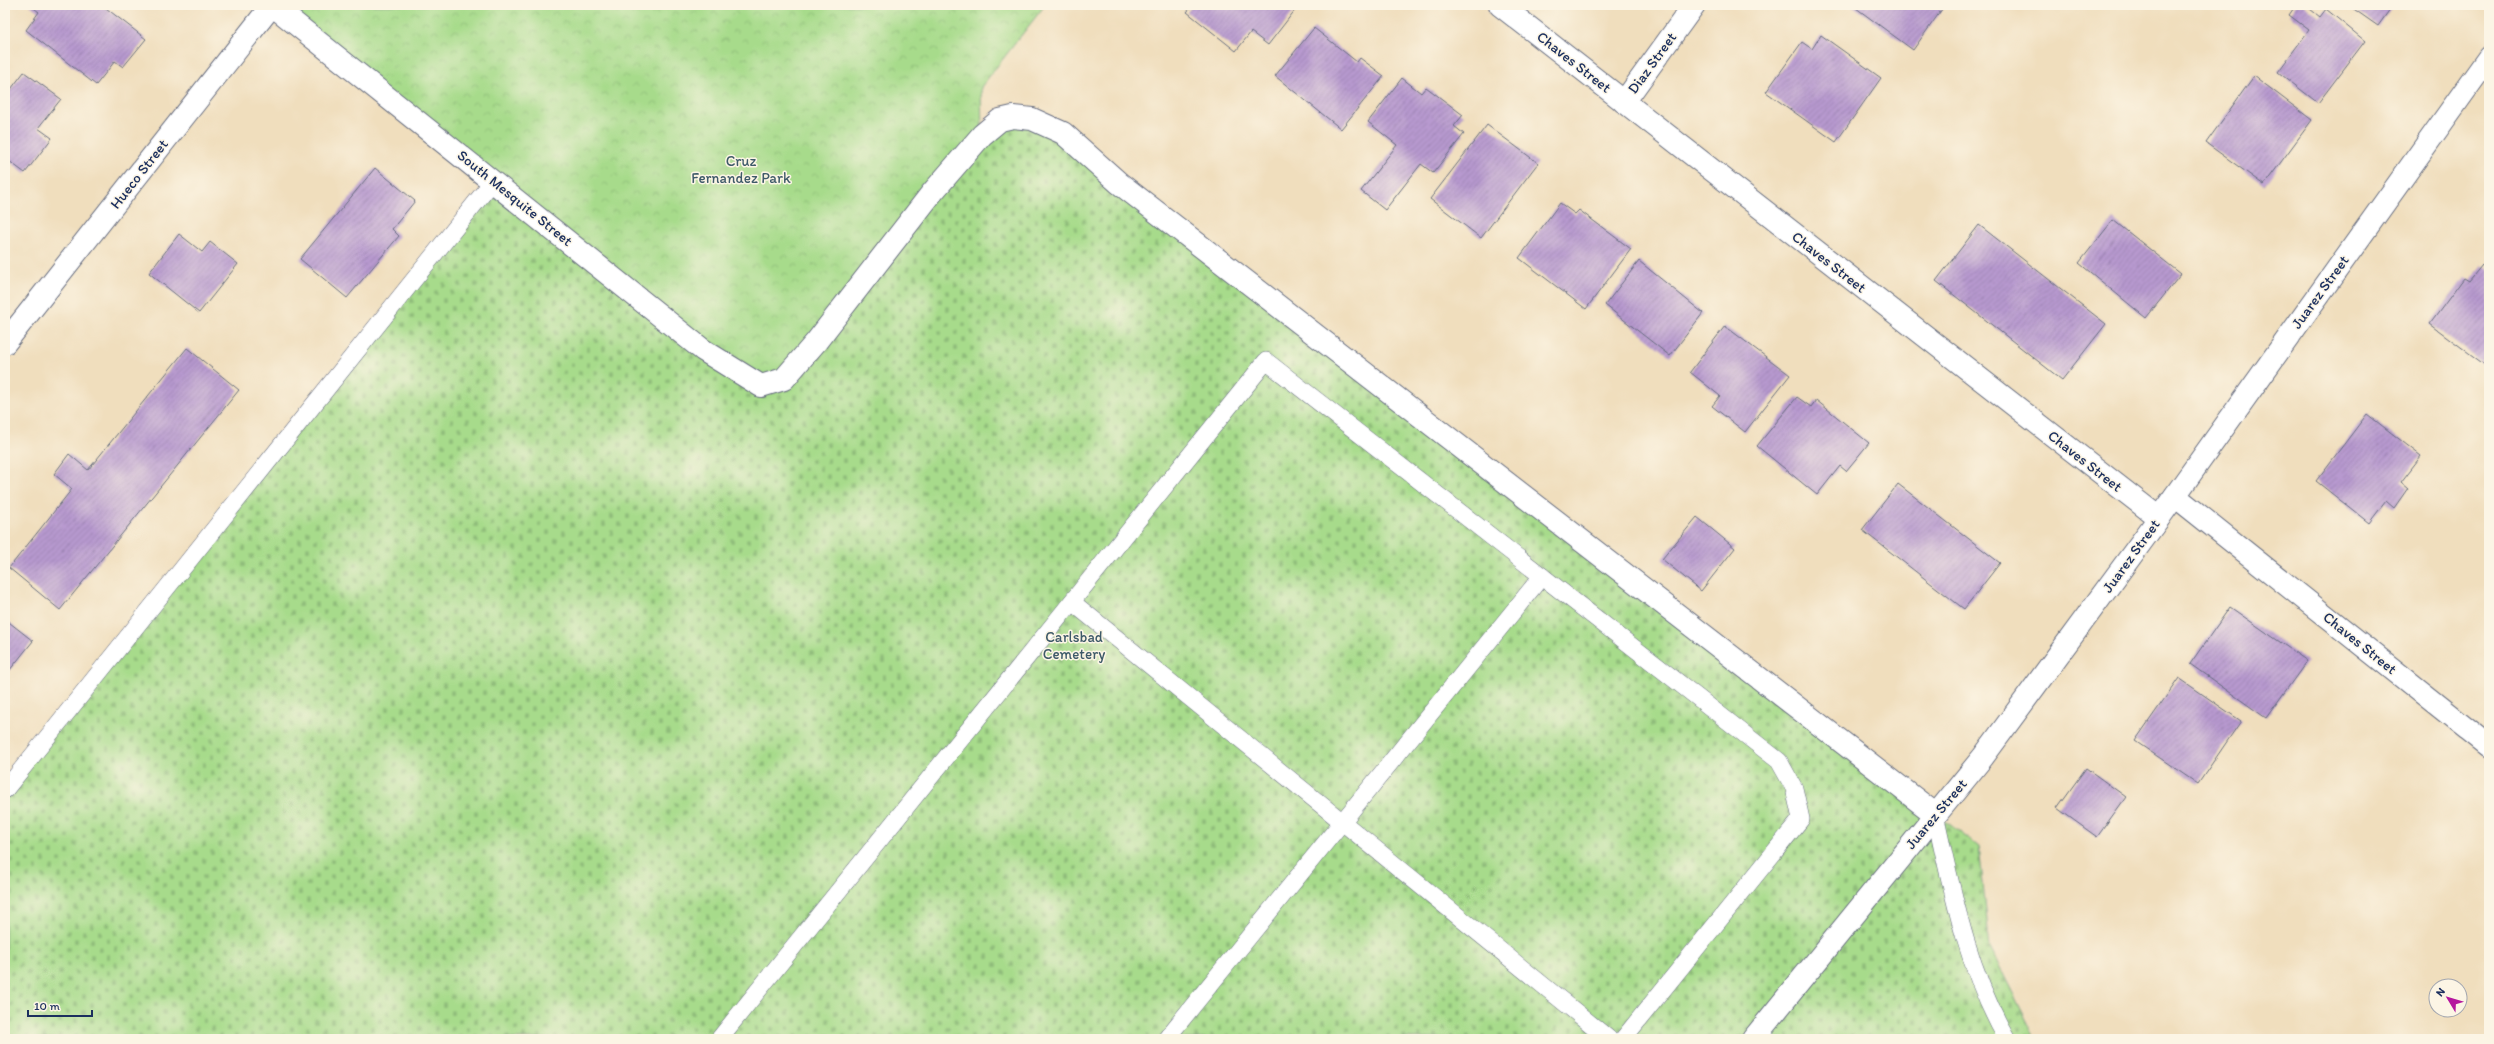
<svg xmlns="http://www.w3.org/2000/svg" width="2494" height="1044" viewBox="0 0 2494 1044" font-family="Itim,sans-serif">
  <defs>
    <pattern id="cemetery-stones" width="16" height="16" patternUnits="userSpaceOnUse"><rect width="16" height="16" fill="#a7db8b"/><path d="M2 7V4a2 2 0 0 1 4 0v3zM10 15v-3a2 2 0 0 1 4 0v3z" fill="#8fbc7a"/></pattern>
    <pattern id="park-crowns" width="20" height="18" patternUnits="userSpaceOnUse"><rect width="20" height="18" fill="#a7db8b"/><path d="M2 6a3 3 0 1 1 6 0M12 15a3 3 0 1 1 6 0" fill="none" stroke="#8fbc7a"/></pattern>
    <pattern id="building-hatch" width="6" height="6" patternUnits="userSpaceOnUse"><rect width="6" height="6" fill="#b799cf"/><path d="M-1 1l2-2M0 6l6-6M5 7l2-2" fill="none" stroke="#947dab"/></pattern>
  </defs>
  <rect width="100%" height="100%" fill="#fcf5e5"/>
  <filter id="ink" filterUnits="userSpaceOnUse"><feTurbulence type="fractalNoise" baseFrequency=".025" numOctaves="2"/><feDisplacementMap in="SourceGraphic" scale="8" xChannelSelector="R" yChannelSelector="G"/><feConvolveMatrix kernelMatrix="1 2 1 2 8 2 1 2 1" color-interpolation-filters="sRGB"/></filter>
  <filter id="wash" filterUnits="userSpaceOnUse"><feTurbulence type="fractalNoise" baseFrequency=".012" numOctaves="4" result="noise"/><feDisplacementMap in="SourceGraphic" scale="16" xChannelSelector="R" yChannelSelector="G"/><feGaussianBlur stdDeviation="0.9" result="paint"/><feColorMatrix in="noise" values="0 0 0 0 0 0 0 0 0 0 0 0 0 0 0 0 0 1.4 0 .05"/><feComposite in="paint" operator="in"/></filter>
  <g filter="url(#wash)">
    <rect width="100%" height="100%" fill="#f0debd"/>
    <path fill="url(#cemetery-stones)" stroke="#618574" d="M1032 119 1979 847 1990 948 2036 1039H5V790L493 181 982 135Z"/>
    <path fill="url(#park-crowns)" stroke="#618574" d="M272 5H1045L981 87 982 135 816 342 761 386Z"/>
    <g id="blocks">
      <g fill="url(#building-hatch)">
        <path d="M30 5H102L146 39 123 67 115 61 96 85 26 30 39 12Z"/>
        <path d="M1193 5H1299L1268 45 1251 32 1236 51 1187 12Z"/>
        <path d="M1852 5H1945L1913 50Z"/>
        <path d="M2296 5H2305L2320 17 2326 9 2365 41 2318 103 2278 72 2309 30 2289 15Z"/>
        <path d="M2348 5H2393L2378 26Z"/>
        <path d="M1314 28 1357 62 1360 58 1384 76 1341 129 1275 76Z"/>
        <path d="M1821 35 1881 78 1836 142 1766 92 1802 42 1812 49Z"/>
        <path d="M24 72 61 99 38 128 52 138 25 173 5 158V97Z"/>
        <path d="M2254 76 2312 120 2264 185 2206 143Z"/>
        <path d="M1402 78 1421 93 1426 87 1463 115 1454 126 1464 134 1433 173 1421 164 1385 210 1361 191 1397 145 1368 122Z"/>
        <path d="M1487 125 1538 163 1481 238 1430 199Z"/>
        <path d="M375 168 415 201 392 229 399 236 347 298 300 259Z"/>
        <path d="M1560 203 1575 214 1579 210 1631 249 1586 309 1519 258Z"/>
        <path d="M2113 220 2181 274 2146 318 2079 263Z"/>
        <path d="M1979 225 2106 324 2062 380 1936 281Z"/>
        <path d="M179 234 202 252 210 242 238 264 199 313 149 273Z"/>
        <path d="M1639 261 1703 313 1670 356 1605 305Z"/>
        <path d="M2482 265 2489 270V368L2430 324 2464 278 2469 281Z"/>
        <path d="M1725 326 1790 375 1745 432 1712 406 1720 396 1690 372Z"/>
        <path d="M187 348 239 390 60 610 9 568 72 489 54 474 69 454 88 470Z"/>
        <path d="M1797 397 1811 407 1816 400 1869 443 1846 471 1840 466 1817 495 1757 446Z"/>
        <path d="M2367 414 2421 456 2401 482 2408 488 2394 508 2386 501 2369 523 2316 481Z"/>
        <path d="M1898 484 2000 563 1964 609 1862 530Z"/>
        <path d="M1697 517 1735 548 1701 591 1662 559Z"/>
        <path d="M2230 607 2307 661 2266 718 2190 664Z"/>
        <path d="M5 619 33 641 5 676Z"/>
        <path d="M2179 678 2241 721 2198 784 2135 741Z"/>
        <path d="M2086 768 2126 797 2097 837 2057 808Z"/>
      </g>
    </g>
  </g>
  <g filter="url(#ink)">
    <use href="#blocks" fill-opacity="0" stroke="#666c7f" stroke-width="1"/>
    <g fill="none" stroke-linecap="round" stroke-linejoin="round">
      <g stroke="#666c7f" stroke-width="18">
        <g id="service">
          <path d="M1072 602 1609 1039"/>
          <path d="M5 790 493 181"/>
          <path d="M1935 814C1952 890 1967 970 2007 1039"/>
          <path d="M719 1039 1266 361 1779 761 1794 788 1801 819 1623 1039"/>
          <path d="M1166 1039 1542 576"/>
        </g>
      </g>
      <g stroke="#666c7f" stroke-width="24">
        <g id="minor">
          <path d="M272 5 703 350 761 386 784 379 816 342 931 194 982 135 1000 120 1013 117 1032 119 1063 133 1119 183 1935 814"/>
          <path d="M1500 5 2159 518"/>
          <path d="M1624 102 1694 5"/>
          <path d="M5 343 272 5"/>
          <path d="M2175 496 2489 746"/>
          <path d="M1753 1039 1983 757 2159 518 2489 57"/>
        </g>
      </g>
      <use href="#service" stroke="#fff" stroke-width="17"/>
      <use href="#minor" stroke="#fff" stroke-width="22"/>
    </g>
  </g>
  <g text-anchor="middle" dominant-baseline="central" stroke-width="3" stroke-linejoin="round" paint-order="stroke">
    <g font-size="15" fill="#1b2f5e" stroke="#fcf5e5">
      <text transform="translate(1574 62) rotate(38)">Chaves Street</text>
      <text transform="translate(1652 63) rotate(-54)">Diaz Street</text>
      <text transform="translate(139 174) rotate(-52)">Hueco Street</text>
      <text transform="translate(515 198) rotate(39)">South Mesquite Street</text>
      <text transform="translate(1829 262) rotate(38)">Chaves Street</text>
      <text transform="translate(2320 292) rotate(-54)">Juarez Street</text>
      <text transform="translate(2085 461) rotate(38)">Chaves Street</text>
      <text transform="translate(2131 556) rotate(-54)">Juarez Street</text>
      <text transform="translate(2360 643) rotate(39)">Chaves Street</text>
      <text transform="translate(1936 814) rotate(-50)">Juarez Street</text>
    </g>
    <g font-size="15" fill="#3e5a69" stroke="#fcf5e5">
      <text x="741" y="161">Cruz<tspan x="741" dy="17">Fernandez Park</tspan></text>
      <text x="1074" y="637">Carlsbad<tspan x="1074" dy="17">Cemetery</tspan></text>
    </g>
  </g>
  <rect width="2494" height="1044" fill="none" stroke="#fcf5e5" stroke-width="20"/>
  <g transform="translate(2448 998) rotate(308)"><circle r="19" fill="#fcf5e5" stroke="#a2a6af"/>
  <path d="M0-3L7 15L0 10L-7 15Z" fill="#b5179e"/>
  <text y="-6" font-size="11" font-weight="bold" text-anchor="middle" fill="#1b2f5e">N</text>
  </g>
  <path d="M28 1010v6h64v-6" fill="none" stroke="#1b2f5e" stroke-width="2"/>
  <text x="34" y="1010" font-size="12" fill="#1b2f5e" stroke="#fcf5e5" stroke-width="3" paint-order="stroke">10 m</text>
</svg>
